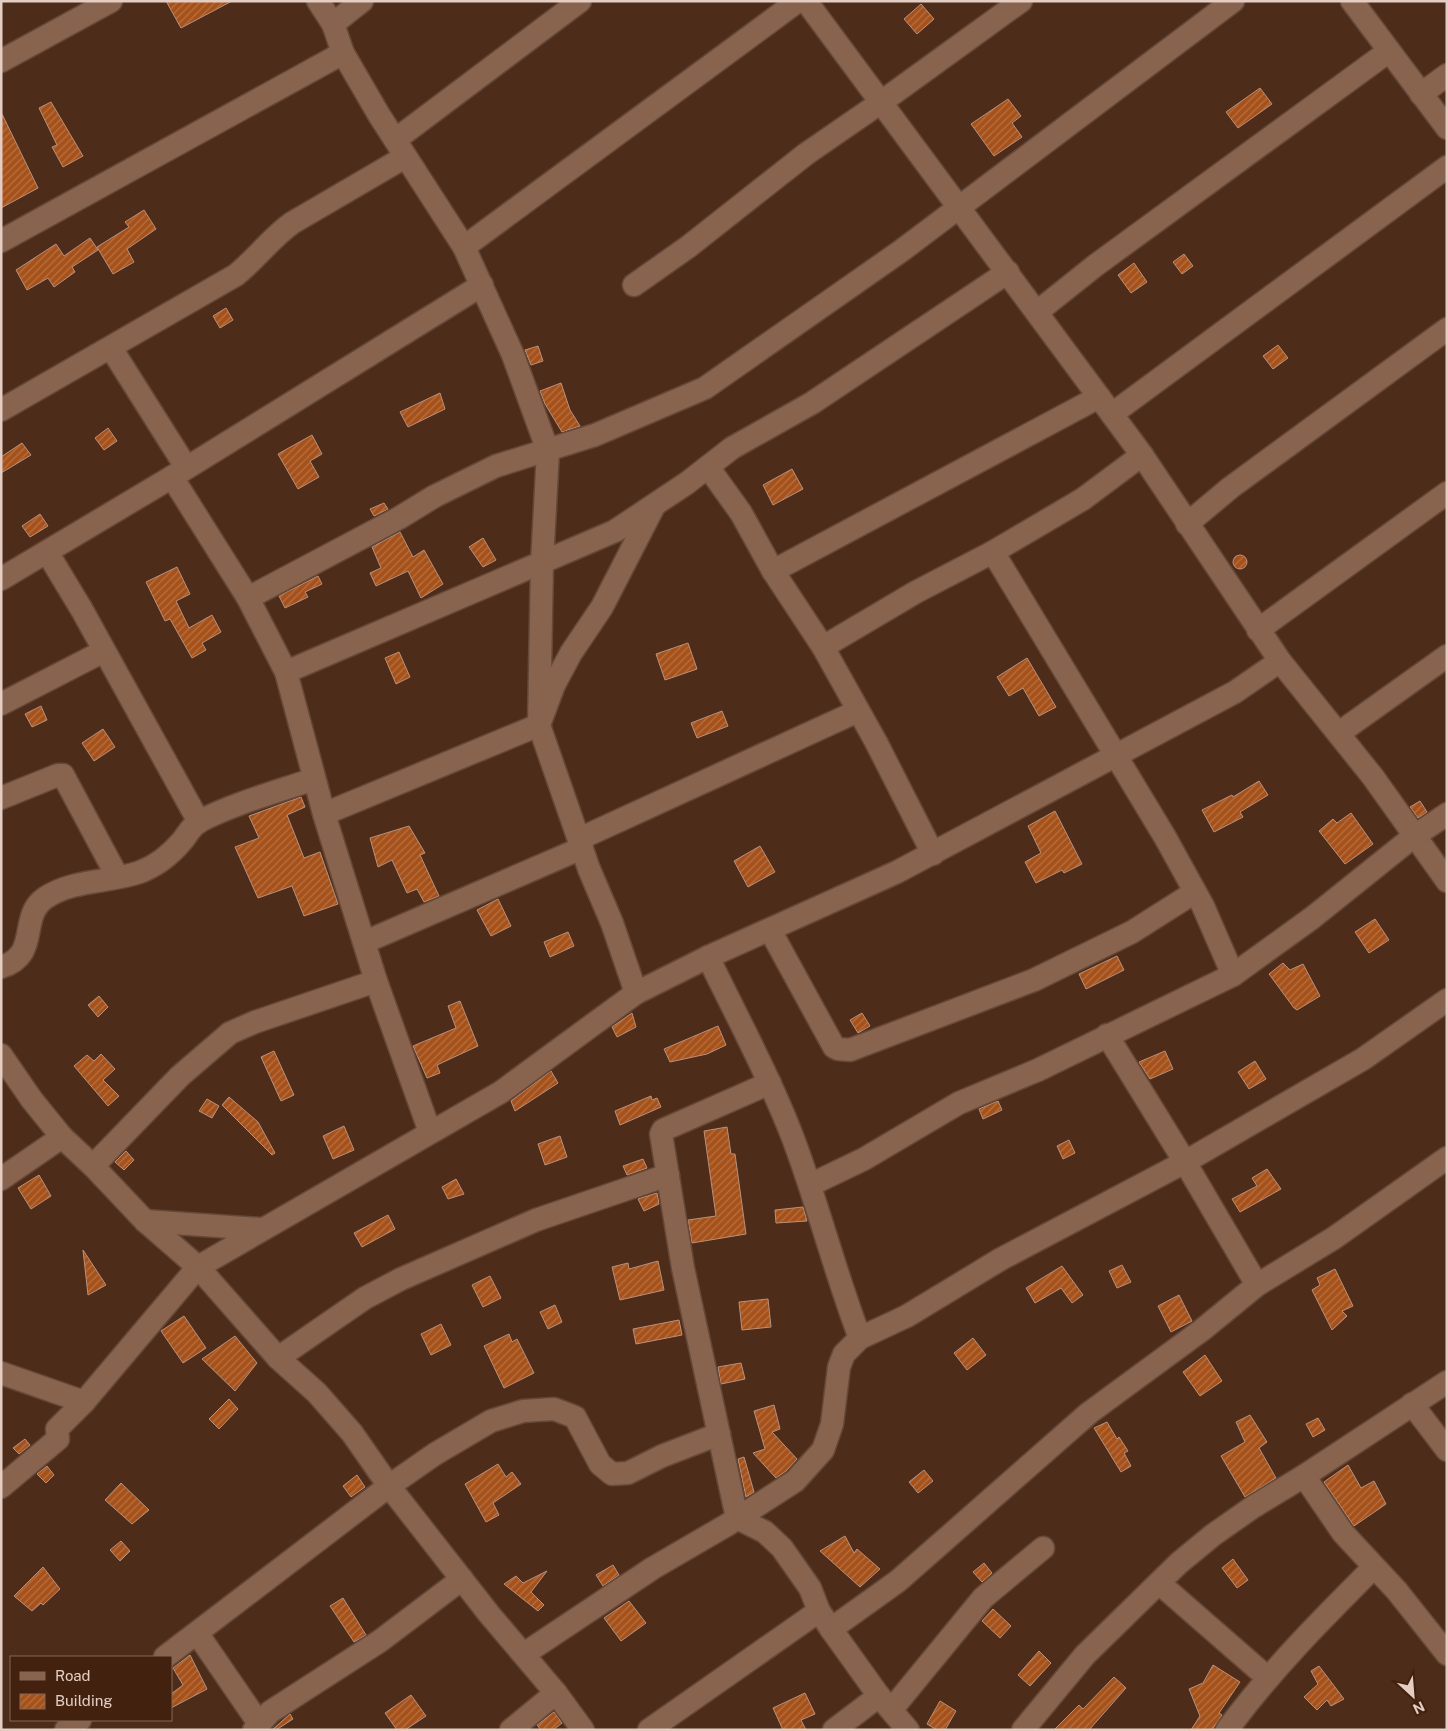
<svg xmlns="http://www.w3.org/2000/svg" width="1448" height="1731" viewBox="0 0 1448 1731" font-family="'Public Sans',sans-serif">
  <defs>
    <pattern id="building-hatch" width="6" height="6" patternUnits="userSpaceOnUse" patternTransform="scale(1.25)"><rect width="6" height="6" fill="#a65119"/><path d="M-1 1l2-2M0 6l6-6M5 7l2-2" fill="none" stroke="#b67143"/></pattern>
  </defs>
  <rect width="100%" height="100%" fill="#4e2c1a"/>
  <g fill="url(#building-hatch)" stroke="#b9917c">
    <path d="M166 1H232L181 28Z"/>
    <path d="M921 4 934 19 917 34 904 19Z"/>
    <path d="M1260 88 1272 104 1238 128 1226 112Z"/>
    <path d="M1008 99 1021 116 1012 123 1022 137 994 156 971 124Z"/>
    <path d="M51 102 83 156 63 167 52 147 57 145 39 108Z"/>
    <path d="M1 112 38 188 1 208Z"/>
    <path d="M144 210 156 229 127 249 134 262 113 274 97 247 129 227 125 222Z"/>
    <path d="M90 238 98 250 72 267 75 272 54 287 48 278 27 290 16 270 56 244 64 256Z"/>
    <path d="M1184 254 1193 266 1182 274 1173 262Z"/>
    <path d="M1134 263 1147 282 1131 293 1118 275Z"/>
    <path d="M226 308 233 320 220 328 213 316Z"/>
    <path d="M1278 345 1288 358 1273 369 1263 356Z"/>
    <path d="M538 346 543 361 531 365 525 350Z"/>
    <path d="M561 383 570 410 580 426 562 432 545 404 540 391Z"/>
    <path d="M440 393 445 409 408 427 400 412Z"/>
    <path d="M108 428 117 441 104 450 95 438Z"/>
    <path d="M312 435 322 454 310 461 319 477 298 489 278 454Z"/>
    <path d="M22 443 31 455 1 473V457Z"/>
    <path d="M792 469 803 489 773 505 763 485Z"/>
    <path d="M384 503 388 509 374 516 370 509Z"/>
    <path d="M40 514 48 526 30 537 22 526Z"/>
    <path d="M400 532 413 557 424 550 443 584 421 598 408 571 376 586 370 573 381 568 372 547Z"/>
    <path d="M483 538 496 560 483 567 469 547Z"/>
    <circle cx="1240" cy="562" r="7"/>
    <path d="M177 567 190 594 176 601 189 628 212 615 221 632 202 643 206 650 192 658 170 619 165 621 146 582Z"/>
    <path d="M318 576 322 584 305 592 308 597 285 608 279 596Z"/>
    <path d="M688 643 697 669 665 680 656 654Z"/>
    <path d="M399 652 410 677 396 684 385 658Z"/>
    <path d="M1027 658 1056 707 1039 716 1023 688 1009 696 997 677Z"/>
    <path d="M41 706 47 720 32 727 25 714Z"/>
    <path d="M722 711 728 726 697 738 691 723Z"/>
    <path d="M103 729 115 747 94 761 82 743Z"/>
    <path d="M1259 781 1268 795 1240 812 1243 817 1214 832 1202 810 1232 795 1233 797Z"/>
    <path d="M301 797 305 807 287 815 304 858 320 852 338 904 304 916 292 886 258 898 235 847 259 838 249 816Z"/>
    <path d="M1420 801 1427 812 1418 818 1410 807Z"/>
    <path d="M1055 811 1082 864 1064 873 1062 870 1036 883 1025 862 1041 853 1028 826Z"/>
    <path d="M1351 813 1373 844 1345 864 1319 831 1333 819 1337 823Z"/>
    <path d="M409 826 425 853 420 855 439 896 424 902 417 889 407 893 392 860 378 867 370 838Z"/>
    <path d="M760 846 775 872 748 887 734 861Z"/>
    <path d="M498 899 511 926 491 936 477 910Z"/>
    <path d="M1375 919 1389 940 1369 953 1355 932Z"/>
    <path d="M568 932 574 946 550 957 544 942Z"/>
    <path d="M1117 956 1124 970 1086 989 1079 974Z"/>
    <path d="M1283 963 1290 970 1303 964 1320 996 1297 1010 1294 1008 1269 974Z"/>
    <path d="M99 996 108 1007 98 1017 88 1005Z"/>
    <path d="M460 1001 478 1046 437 1065 440 1073 427 1078 413 1046 456 1028 448 1006Z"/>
    <path d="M632 1013 636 1027 617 1037 612 1027Z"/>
    <path d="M862 1013 870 1026 858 1033 850 1020Z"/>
    <path d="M718 1026 726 1045 707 1054 670 1062 664 1049Z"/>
    <path d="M274 1051 294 1095 281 1101 261 1057Z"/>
    <path d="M1165 1051 1173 1069 1150 1079 1139 1062Z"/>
    <path d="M101 1054 115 1069 103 1080 119 1096 108 1106 74 1066 87 1055 94 1061Z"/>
    <path d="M1255 1061 1266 1079 1249 1089 1238 1072Z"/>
    <path d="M551 1071 558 1083 515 1111 511 1101Z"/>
    <path d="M651 1096 652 1100 657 1098 661 1107 620 1125 615 1111Z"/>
    <path d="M229 1097 258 1122 275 1153 272 1155 222 1105Z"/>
    <path d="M207 1099 219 1106 212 1118 199 1111Z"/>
    <path d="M998 1101 1002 1110 983 1119 979 1109Z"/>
    <path d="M344 1126 354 1150 333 1159 323 1136Z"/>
    <path d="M727 1127 731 1154H735L746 1234 692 1243 688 1220 716 1216 704 1131Z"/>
    <path d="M560 1136 567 1157 545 1165 538 1144Z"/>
    <path d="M1069 1140 1075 1153 1063 1159 1057 1146Z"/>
    <path d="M126 1151 134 1160 124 1170 115 1162Z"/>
    <path d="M643 1159 647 1168 627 1175 623 1166Z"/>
    <path d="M1267 1169 1281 1189 1240 1212 1232 1199 1257 1186 1252 1178Z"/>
    <path d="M39 1175 51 1196 31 1209 18 1188Z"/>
    <path d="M456 1179 464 1194 448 1199 442 1187Z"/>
    <path d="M657 1193 659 1204 644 1211 638 1199Z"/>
    <path d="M803 1207 807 1221 776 1223 775 1210Z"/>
    <path d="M388 1215 395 1229 362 1247 354 1233Z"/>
    <path d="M83 1250 106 1285 88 1295Z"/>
    <path d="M658 1261 664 1290 620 1300 612 1267 628 1263 629 1269Z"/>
    <path d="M1122 1265 1131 1282 1117 1288 1109 1271Z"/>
    <path d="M1062 1266 1083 1295 1072 1303 1061 1288 1035 1303 1026 1288Z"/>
    <path d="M1335 1269 1353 1306 1342 1311 1347 1316 1332 1330 1312 1290 1320 1285 1317 1278Z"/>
    <path d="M490 1276 501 1298 483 1307 472 1285Z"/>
    <path d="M1179 1295 1192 1321 1171 1332 1158 1306Z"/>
    <path d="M768 1299 771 1327 742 1330 739 1302Z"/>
    <path d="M555 1305 562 1322 548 1329 540 1312Z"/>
    <path d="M184 1316 206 1348 183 1363 161 1331Z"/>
    <path d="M679 1320 682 1335 636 1344 633 1329Z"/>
    <path d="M441 1324 451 1345 431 1355 421 1334Z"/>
    <path d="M509 1334 512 1342 517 1339 534 1373 504 1388 484 1346Z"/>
    <path d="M235 1336 257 1363 235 1391 202 1359Z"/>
    <path d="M973 1338 986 1355 967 1370 954 1353Z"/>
    <path d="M1205 1355 1222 1381 1200 1396 1183 1372Z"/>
    <path d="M741 1363 745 1379 721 1384 718 1367Z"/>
    <path d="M229 1399 238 1409 219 1429 209 1419Z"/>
    <path d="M774 1405 780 1429 772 1432 797 1459 786 1471 776 1478 753 1453 765 1449 754 1411Z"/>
    <path d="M1250 1415 1267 1442 1259 1448 1276 1478 1245 1497 1221 1456 1245 1442 1236 1422Z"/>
    <path d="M1318 1418 1325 1430 1313 1437 1306 1424Z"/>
    <path d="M1107 1422 1117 1439 1119 1437 1128 1451 1124 1453 1131 1466 1121 1472 1094 1428Z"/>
    <path d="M25 1439 30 1445 19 1454 13 1448Z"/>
    <path d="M744 1457 754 1492 746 1497 738 1459Z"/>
    <path d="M498 1464 506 1477 512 1472 521 1484 493 1503 499 1515 486 1522 465 1484Z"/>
    <path d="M1348 1465 1361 1488 1374 1481 1386 1504 1354 1526 1324 1482Z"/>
    <path d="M47 1466 54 1475 46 1483 37 1474Z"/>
    <path d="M924 1470 933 1481 918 1493 909 1482Z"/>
    <path d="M357 1475 365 1487 351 1497 343 1486Z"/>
    <path d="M121 1483 149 1510 132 1524 105 1500Z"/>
    <path d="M845 1536 854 1553 857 1549 880 1569 860 1587 820 1551Z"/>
    <path d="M121 1541 130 1551 120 1561 110 1550Z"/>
    <path d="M1233 1559 1248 1580 1237 1588 1222 1568Z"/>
    <path d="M984 1563 992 1573 982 1582 973 1572Z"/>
    <path d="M613 1565 619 1575 603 1586 596 1575Z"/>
    <path d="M43 1567 60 1589 43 1605 41 1603 32 1611 14 1596Z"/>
    <path d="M547 1571 531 1592 544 1605 538 1611 504 1584 516 1576 523 1583Z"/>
    <path d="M343 1598 366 1635 354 1642 330 1606Z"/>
    <path d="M629 1601 646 1623 621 1641 604 1618Z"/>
    <path d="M993 1609 1011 1626 1000 1638 982 1621Z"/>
    <path d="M1039 1651 1051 1663 1030 1686 1018 1675Z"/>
    <path d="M190 1655 207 1689 171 1708V1694L183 1685 173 1668Z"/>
    <path d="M1213 1665 1240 1682 1219 1713 1222 1715 1212 1730H1191L1200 1716 1189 1689 1203 1683Z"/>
    <path d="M1319 1666 1344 1699 1331 1706 1327 1700 1317 1710 1304 1697 1318 1684 1311 1671Z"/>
    <path d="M1114 1677 1126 1688 1089 1730H1054L1079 1705 1083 1709Z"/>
    <path d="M805 1693 815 1714 801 1720 806 1730H783L773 1708Z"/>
    <path d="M411 1695 426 1716 405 1730H397L385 1713Z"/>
    <path d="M940 1701 956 1711 945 1730H937L927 1724Z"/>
    <path d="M554 1712 562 1723 553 1730H541L537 1725Z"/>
    <path d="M290 1714 293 1719 276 1730H272Z"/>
  </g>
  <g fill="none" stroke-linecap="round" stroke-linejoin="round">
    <g stroke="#644838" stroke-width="25">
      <g id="minor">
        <path d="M318 1 333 24 343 53 379 115 464 247 513 355 548 451 542 563 539 725 589 869 612 923 636 993"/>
        <path d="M806 1 1142 455 1280 661 1373 777 1447 881"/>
        <path d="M1352 1 1447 128"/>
        <path d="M333 24 362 1"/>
        <path d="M1 61 111 1"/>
        <path d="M1421 94 1447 75"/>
        <path d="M395 140 580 1"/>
        <path d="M1 241 343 53"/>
        <path d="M464 247 798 1"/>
        <path d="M634 285 688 247 806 154 880 103 1021 1"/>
        <path d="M1037 312 1096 265 1389 51"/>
        <path d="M111 348 186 467"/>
        <path d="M1 410 236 275C256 259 271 238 292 223L405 157"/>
        <path d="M1112 414 1447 167"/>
        <path d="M708 467 741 513 773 571 823 647 876 742 933 854"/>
        <path d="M172 477 248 598 286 672 324 814 376 981 430 1132"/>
        <path d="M1187 524 1230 488 1447 329"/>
        <path d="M47 552 82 610 199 822"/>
        <path d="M993 552 1165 837 1203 906 1233 975"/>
        <path d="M773 571 1099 397"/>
        <path d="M1 579 172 477 482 285"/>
        <path d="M248 598 399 518 435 496 496 466 595 435 705 388 901 251 1233 1"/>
        <path d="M1258 630 1447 493"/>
        <path d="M823 647 916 592 993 552 1083 499 1142 455"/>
        <path d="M286 672 615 531 687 483 732 448 812 403 1008 272"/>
        <path d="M1 704 104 651"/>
        <path d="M1339 733 1447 656"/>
        <path d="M1 798 58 775H63L117 876"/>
        <path d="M324 814 539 725 554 685 571 653 602 607 653 508"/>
        <path d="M579 839 858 711"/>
        <path d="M770 930 834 1047 838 1049 850 1050 1034 980 1132 932 1195 892"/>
        <path d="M365 942 582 848"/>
        <path d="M708 957C736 1015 767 1072 791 1133 817 1200 834 1270 860 1338"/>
        <path d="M1 967C41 955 18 917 45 898 74 879 108 883 140 872 156 866 171 854 182 841 188 834 191 826 200 821 235 803 276 792 314 779"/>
        <path d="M1 1055 32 1100 62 1137 93 1166 145 1221 198 1267 278 1358 317 1393 352 1433 389 1486 489 1614 556 1693 583 1730"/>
        <path d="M770 1083 663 1130 661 1134 683 1268 737 1518 765 1532 782 1548 810 1588 819 1611 831 1629 879 1696 908 1730"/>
        <path d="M93 1166 180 1076 230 1033 255 1022 376 981"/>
        <path d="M1 1179 62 1137"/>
        <path d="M810 1185 864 1159 959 1103 1038 1070 1233 975 1312 918 1413 837 1447 814"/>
        <path d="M145 1221 261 1229"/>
        <path d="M1257 1285 1185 1162 1363 1059 1447 1000"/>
        <path d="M278 1358 365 1298 401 1279 536 1220 668 1175"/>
        <path d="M1 1373 84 1402 198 1267 501 1092 636 993 708 957 897 872 1235 692 1280 661"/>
        <path d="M1412 1404 1447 1450"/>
        <path d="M1304 1476 1343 1533 1397 1591 1447 1654"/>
        <path d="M1 1487 58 1439 57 1429 84 1402"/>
        <path d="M1159 1583 1268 1678"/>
        <path d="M831 1629 898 1581 1089 1413 1202 1330 1257 1285 1334 1238 1447 1158"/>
        <path d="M197 1633 258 1722"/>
        <path d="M524 1654 653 1568 727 1525 795 1481 823 1450 832 1424 839 1367 844 1354 860 1338 907 1316 1001 1259 1185 1162 1107 1035"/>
        <path d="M165 1657 389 1486 435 1454 491 1421 523 1411 554 1409 575 1417 600 1464 612 1474 628 1473 662 1456 719 1434"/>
        <path d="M892 1709 983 1598 1043 1548"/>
        <path d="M66 1730 80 1720"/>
        <path d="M254 1730 270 1712 380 1641 462 1579"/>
        <path d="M511 1730 556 1693"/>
        <path d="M649 1730 819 1611"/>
        <path d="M834 1730 879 1696"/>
        <path d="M1023 1730 1085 1655 1179 1563 1213 1535 1253 1507 1304 1476 1447 1382"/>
        <path d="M1227 1730C1271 1670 1322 1619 1374 1567"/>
      </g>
    </g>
    <use href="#minor" stroke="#88634e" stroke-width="22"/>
  </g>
  <rect width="1448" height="1731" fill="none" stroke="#e4cec3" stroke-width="5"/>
  <rect x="10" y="1656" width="162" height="65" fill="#42220f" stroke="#836757"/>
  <rect x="20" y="1672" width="25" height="8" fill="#88634e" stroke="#836757"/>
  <text x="55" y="1681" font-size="15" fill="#e4cec3">Road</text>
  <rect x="20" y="1694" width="25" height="15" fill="url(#building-hatch)" stroke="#836757"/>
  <text x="55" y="1706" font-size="15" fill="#e4cec3">Building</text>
  <g transform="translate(1413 1696) rotate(154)" stroke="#42220f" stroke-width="4" paint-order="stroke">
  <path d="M0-4L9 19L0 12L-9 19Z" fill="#e4cec3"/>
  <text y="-8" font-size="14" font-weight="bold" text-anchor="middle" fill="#e4cec3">N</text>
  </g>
</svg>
